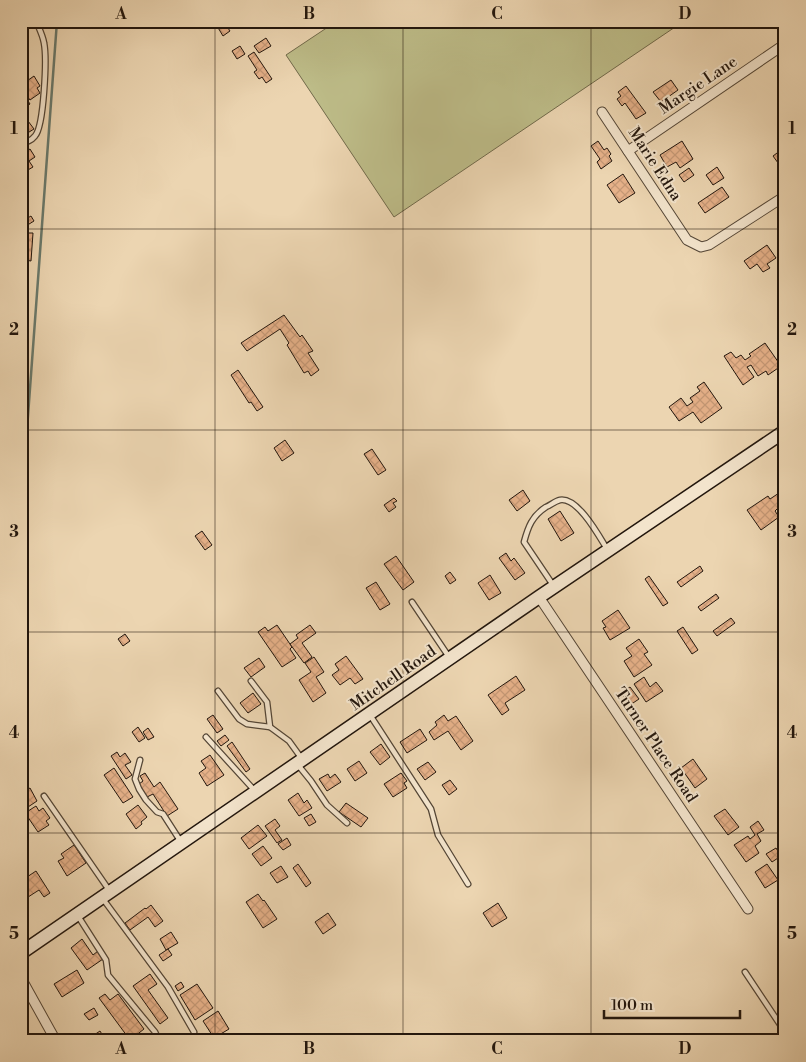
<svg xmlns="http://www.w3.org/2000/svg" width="806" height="1062" viewBox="0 0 806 1062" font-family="'Libre Bodoni',serif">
  <defs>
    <pattern id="building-cross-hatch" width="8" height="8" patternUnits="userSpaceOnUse" patternTransform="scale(1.25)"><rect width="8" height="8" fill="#e6b189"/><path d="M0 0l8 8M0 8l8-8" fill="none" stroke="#c59875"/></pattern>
  </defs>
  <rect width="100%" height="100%" fill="#ecd5b1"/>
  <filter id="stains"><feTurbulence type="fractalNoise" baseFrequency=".004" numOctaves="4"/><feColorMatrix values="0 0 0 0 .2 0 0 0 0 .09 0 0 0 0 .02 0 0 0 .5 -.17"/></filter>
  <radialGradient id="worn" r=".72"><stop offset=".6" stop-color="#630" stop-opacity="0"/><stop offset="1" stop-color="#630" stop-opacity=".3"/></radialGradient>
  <path fill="#bdbc88" stroke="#70694a" d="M337 21H684L394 217 286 55Z"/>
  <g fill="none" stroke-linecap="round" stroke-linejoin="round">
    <path stroke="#69786a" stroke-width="2.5" d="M21 511 57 21"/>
  </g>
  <g fill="url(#building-cross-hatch)" stroke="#22160d">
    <path d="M224 22 230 31 223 36 217 26Z"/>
    <path d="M266 38 271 46 259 53 254 46Z"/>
    <path d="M240 46 245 54 237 59 232 51Z"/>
    <path d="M21 52 27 63 22 66H21Z"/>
    <path d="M254 52 272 79 266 83 262 77 259 79 254 72 257 70 248 56Z"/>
    <path d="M34 76 40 86 37 88 40 93 30 100 24 92 21 93V78L24 83Z"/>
    <path d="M671 80 678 90 661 102 653 92Z"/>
    <path d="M626 86 646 113 636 119 625 103 622 106 617 99 621 96 618 92Z"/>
    <path d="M24 95 30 104 24 108 21 104V97Z"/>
    <path d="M28 121 34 129 21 137V124L22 125Z"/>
    <path d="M598 141 604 150 607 148 611 154 609 156 612 161 601 169 597 162 600 159 591 146Z"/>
    <path d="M682 141 693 159 680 168 676 162 667 167 660 155Z"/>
    <path d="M785 141V165L781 167 773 156 781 150 778 146Z"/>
    <path d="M30 149 35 157 29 161 33 167 21 174V151L23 153Z"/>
    <path d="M717 167 724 178 713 185 706 175Z"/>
    <path d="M689 168 694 175 684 182 679 175Z"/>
    <path d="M623 174 635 193 619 203 607 185Z"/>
    <path d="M722 187 729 197 705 213 698 203Z"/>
    <path d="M31 216 34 221 21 229V222Z"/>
    <path d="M27 233H33L31 261 25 260Z"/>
    <path d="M767 245 776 258 767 264 770 268 763 272 757 264 750 269 744 261Z"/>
    <path d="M21 310 22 317H26V324H23L24 342H21Z"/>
    <path d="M284 315 300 337 302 335 313 351 308 353 319 370 311 376 308 371 304 373 287 345 289 343 280 329 247 351 241 343Z"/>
    <path d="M765 343 781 366 768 375 766 371 758 376 751 365 747 367 754 377 743 385 724 356 731 352 736 358 741 355 745 360 751 356 749 354Z"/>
    <path d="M238 370 263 407 257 411 251 402 249 403 231 375Z"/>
    <path d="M704 382 722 408 701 423 693 412 679 421 669 407 681 398 687 406 693 402 690 398 700 391 697 387Z"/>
    <path d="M285 440 294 453 282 461 274 448Z"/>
    <path d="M372 449 386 470 378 475 364 454Z"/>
    <path d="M785 489V512L782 514 778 508 775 511 779 517 761 530 747 510 768 496 770 499Z"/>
    <path d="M523 490 530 501 517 511 509 500Z"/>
    <path d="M394 498 397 501 393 503 396 507 389 512 384 505Z"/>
    <path d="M560 511 574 533 561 541 548 519Z"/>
    <path d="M202 531 212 545 205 550 195 536Z"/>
    <path d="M506 553 511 561 514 558 525 573 515 580 499 558Z"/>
    <path d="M396 556 414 582 403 590 384 564Z"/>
    <path d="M700 566 703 571 681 587 677 582Z"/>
    <path d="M450 572 456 580 450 584 445 576Z"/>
    <path d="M490 575 501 593 489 600 478 583Z"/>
    <path d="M649 576 668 603 663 606 645 579Z"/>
    <path d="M376 582 390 604 380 610 366 588Z"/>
    <path d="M716 594 719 598 701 611 698 607Z"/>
    <path d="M618 610 630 628 610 640 603 628 606 627 602 621Z"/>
    <path d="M731 618 735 623 717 636 713 631Z"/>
    <path d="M277 625 292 647 290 649 296 658 282 667 258 632 265 627 268 631Z"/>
    <path d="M310 625 316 633 302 643 312 657 304 663 290 644 298 638 296 635Z"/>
    <path d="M683 627 698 650 692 654 677 631Z"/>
    <path d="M125 634 130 641 123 646 118 639Z"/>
    <path d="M639 639 648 652 644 654 652 665 634 677 624 661 632 656 626 648Z"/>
    <path d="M346 656 363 679 355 684 350 678 340 685 332 675 339 670 335 664Z"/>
    <path d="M314 657 324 672 316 677 326 693 313 702 299 680 311 672 305 663Z"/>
    <path d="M259 658 265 667 251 677 244 668Z"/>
    <path d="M516 676 525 690 505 703 509 710 502 715 488 695Z"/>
    <path d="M644 677 650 687 656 682 663 691 646 702 634 684Z"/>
    <path d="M630 687 639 699 630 705 621 693Z"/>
    <path d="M253 693 261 704 248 713 240 703Z"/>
    <path d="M213 715 223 729 217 733 207 719Z"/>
    <path d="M444 715 448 721 456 716 473 741 461 750 448 731 434 740 429 732 437 725 435 722Z"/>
    <path d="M138 727 145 738 139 742 132 732Z"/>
    <path d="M148 728 154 737 148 740 143 732Z"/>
    <path d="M420 729 427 740 407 753 400 742Z"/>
    <path d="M225 735 229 740 221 746 217 741Z"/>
    <path d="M232 742 250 769 246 772 227 746Z"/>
    <path d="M381 744 390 757 380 765 370 752Z"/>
    <path d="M117 752 120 757 125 753 131 762 125 765 132 775 126 779 111 756Z"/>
    <path d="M210 755 224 775 207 786 199 773 206 768 201 761Z"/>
    <path d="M693 759 707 779 695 788 681 768Z"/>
    <path d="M359 761 367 773 355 781 347 769Z"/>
    <path d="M428 762 436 772 425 780 417 769Z"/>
    <path d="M114 768 133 797 123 803 104 775Z"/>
    <path d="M145 773 154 787 160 782 178 809 167 816 153 794 147 797 139 784 143 781 140 776Z"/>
    <path d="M401 773 407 781 404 783 407 788 393 797 384 784Z"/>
    <path d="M328 774 330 778 335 774 341 782 327 791 319 779Z"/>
    <path d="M450 780 457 789 449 795 442 785Z"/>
    <path d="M30 788 37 801 25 809 21 803V793Z"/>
    <path d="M298 793 304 803 307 800 312 808 299 816 288 800Z"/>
    <path d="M346 803 368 818 361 827 339 812Z"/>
    <path d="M138 805 147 817 141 822 142 824 136 829 126 814Z"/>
    <path d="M36 806 39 811 43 808 50 818 46 821 49 825 38 832 25 813Z"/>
    <path d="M725 809 739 827 728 835 714 816Z"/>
    <path d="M311 814 316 822 309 826 304 818Z"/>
    <path d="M275 819 280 826 275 830 282 840 277 843 265 826Z"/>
    <path d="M758 821 764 830 757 834 761 841 755 846 759 853 746 862 734 845 748 836 750 839 755 835 750 827Z"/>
    <path d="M258 825 267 836 249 849 241 838Z"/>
    <path d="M287 838 291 845 283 850 278 844Z"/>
    <path d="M74 845 86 863 67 876 58 861 64 858 61 854Z"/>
    <path d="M263 846 272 858 261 866 252 854Z"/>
    <path d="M776 848 781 856 772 862 766 854Z"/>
    <path d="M298 864 311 883 306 887 293 868Z"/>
    <path d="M767 864 778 880 765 888 755 872Z"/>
    <path d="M281 866 288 877 277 883 270 873Z"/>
    <path d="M23 871 27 877 36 871 50 893 44 897 39 890 25 899 21 894V872Z"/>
    <path d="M258 894 263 901 264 900 277 919 263 928 246 902Z"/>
    <path d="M498 903 507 918 492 927 483 913Z"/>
    <path d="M151 905 163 921 155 927 148 917 130 930 125 923 145 908 146 909Z"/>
    <path d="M328 913 336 925 323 934 315 922Z"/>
    <path d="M171 932 178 943 166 950 160 939Z"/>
    <path d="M82 939 93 955 98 951 103 959 87 970 71 948Z"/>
    <path d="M168 949 172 955 163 961 159 955Z"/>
    <path d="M77 970 84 983 62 997 54 984Z"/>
    <path d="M150 974 157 984 148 990 168 1018 160 1024 133 986Z"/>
    <path d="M181 982 184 987 178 991 175 986Z"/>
    <path d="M197 984 213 1008 195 1020 180 995Z"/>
    <path d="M105 994 110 1000 118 994 144 1029 130 1040 99 998Z"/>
    <path d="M94 1008 98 1015 89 1020 84 1014Z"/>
    <path d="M218 1011 229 1029 214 1038 203 1021Z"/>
    <path d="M100 1031 106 1041H85Z"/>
  </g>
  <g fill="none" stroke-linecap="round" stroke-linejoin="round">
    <g stroke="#544636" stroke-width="7">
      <g id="lane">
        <path d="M21 143C27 142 31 141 35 136 44 126 47 58 44 43 43 36 39 28 36 21"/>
        <path d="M553 585 524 542C528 527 532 516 546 507 551 505 555 501 560 500 578 497 599 536 607 549"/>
        <path d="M412 602 449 657"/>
        <path d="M251 681 267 702 270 727 289 741 302 759"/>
        <path d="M218 691 239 719 247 724 270 727"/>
        <path d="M370 715 431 809 438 835 468 884"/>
        <path d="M206 737 255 791"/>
        <path d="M140 760 135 779 139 789 146 800 157 812 163 814 181 842"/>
        <path d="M298 765 311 781 327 805 347 823"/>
        <path d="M44 796 109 890"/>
        <path d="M103 899 168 987 194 1032"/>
        <path d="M78 916 106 960 108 975 155 1032 159 1041"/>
        <path d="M745 972 785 1032"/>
      </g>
    </g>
    <g stroke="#544636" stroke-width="11">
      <g id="street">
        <path d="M21 22 23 21"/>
        <path d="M602 112 687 240 701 247 709 245 785 196"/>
        <path d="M628 151 785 44"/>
        <path d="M539 597 748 909"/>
        <path d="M21 978 56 1041"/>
      </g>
    </g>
    <g stroke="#22160d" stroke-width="15">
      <path id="secondary" d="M21 953 539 597 785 431"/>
    </g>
    <use href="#lane" stroke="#f3e4cc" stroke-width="4.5"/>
    <use href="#street" stroke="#f3e4cc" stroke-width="9"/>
    <use href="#secondary" stroke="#f3e4cc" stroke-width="12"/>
  </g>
  <path fill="none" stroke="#22160d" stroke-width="1" stroke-opacity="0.55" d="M215 21V1041M403 21V1041M591 21V1041M21 229H785M21 430H785M21 632H785M21 833H785"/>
  <g text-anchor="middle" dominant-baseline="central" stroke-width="4" stroke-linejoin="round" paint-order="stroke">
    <g font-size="16" fill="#22160d" stroke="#f3e4cc">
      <text transform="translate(698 85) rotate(-34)">Margie Lane</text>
      <text transform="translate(655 164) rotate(57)">Marie Edna</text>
      <text transform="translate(393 678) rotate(-35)">Mitchell Road</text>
      <text transform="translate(656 745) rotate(56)">Turner Place Road</text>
    </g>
  </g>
  <rect width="806" height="1062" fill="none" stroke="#ecd5b1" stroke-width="55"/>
  <path d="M604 1010v8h136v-8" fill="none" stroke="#22160d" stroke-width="2.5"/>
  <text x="611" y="1010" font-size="15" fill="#22160d" stroke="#f3e4cc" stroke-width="4" paint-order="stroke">100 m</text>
  <rect x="28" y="28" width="750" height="1006" fill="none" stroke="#22160d" stroke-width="2"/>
  <g font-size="16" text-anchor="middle" font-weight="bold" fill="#22160d">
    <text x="121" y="19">A</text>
    <text x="309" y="19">B</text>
    <text x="497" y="19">C</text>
    <text x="685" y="19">D</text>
    <text x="14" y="134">1</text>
    <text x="792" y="134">1</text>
    <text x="14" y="335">2</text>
    <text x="792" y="335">2</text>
    <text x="14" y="537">3</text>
    <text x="792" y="537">3</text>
    <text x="14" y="738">4</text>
    <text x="792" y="738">4</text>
    <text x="14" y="939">5</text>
    <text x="792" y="939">5</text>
    <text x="121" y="1054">A</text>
    <text x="309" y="1054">B</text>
    <text x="497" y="1054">C</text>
    <text x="685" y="1054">D</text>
  </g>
  <rect width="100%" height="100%" filter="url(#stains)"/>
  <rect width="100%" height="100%" fill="url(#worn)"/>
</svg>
